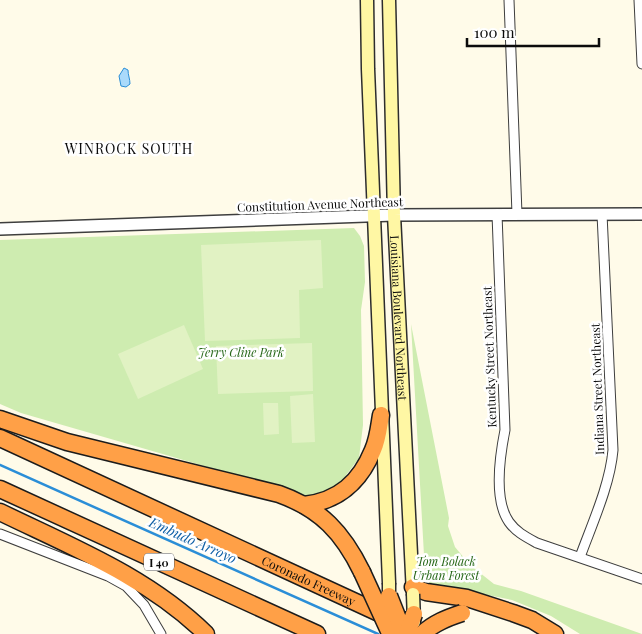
<svg xmlns="http://www.w3.org/2000/svg" width="642" height="634" viewBox="0 0 642 634" font-family="'Playfair Display',serif">
  <rect width="100%" height="100%" fill="#fffbe9"/>
  <g fill="#ceecb0">
    <path d="M354 228 360 236 364 246 365 282 361 310 363 425 359 458 338 486 315 497 308 496 21 413 0 404V240Z"/>
    <path d="M411 324 449 518 448 526 455 547 470 565 494 584 521 591 642 634H580L551 616 512 600 478 593 431 587 425 573Z"/>
  </g>
  <g fill="#e1f2c3">
    <path d="M321 240 323 288 299 290 300 338 205 341 201 245Z"/>
    <path d="M184 325 203 369 138 399 118 354Z"/>
    <path d="M312 343 313 391 218 394 216 346Z"/>
    <path d="M313 394 315 442 292 443 290 396Z"/>
    <path d="M263 403H278L279 434 264 435Z"/>
  </g>
  <path fill="#aadafb" stroke="#2b8ed7" d="M124 68 128 70C128 75 130 79 130 84L126 87 121 86 119 76Z"/>
  <g fill="none" stroke-linecap="round" stroke-linejoin="round">
    <path stroke="#2b8ed7" stroke-width="2.5" d="M0 465 378 634"/>
    <g stroke="#3e3e3e" stroke-width="11">
      <g id="minor">
        <path d="M509 0 517 214"/>
        <path d="M639 0 642 64"/>
        <path d="M497 214 505 430C500 455 493 499 509 522 516 532 526 537 537 543L642 579"/>
        <path d="M0 534 108 576 126 586 144 605 161 634"/>
        <path d="M580 557C592 524 610 485 613 450L602 214"/>
      </g>
    </g>
    <g stroke="#3e3e3e" stroke-width="14">
      <path id="tertiary" d="M0 229 394 215 642 214"/>
    </g>
    <g stroke="#2d2d2d" stroke-width="15">
      <g id="secondary">
        <path d="M367 0 368 69 389 583"/>
        <path id="s1" d="M389 0 394 215 413 594"/>
      </g>
    </g>
    <g stroke="#1c1c1c" stroke-width="19">
      <g id="motorway">
        <path d="M0 419 67 442 279 494C321 509 343 533 362 572"/>
        <path id="s2" d="M0 438 390 618"/>
        <path d="M0 489 317 634"/>
        <path d="M304 505C339 501 360 482 373 450 378 439 379 427 381 415"/>
        <path d="M0 512C72 547 148 577 206 634"/>
        <path d="M413 587 426 592 467 598 513 613 532 620 555 634"/>
      </g>
    </g>
    <use href="#minor" stroke="#fff" stroke-width="9"/>
    <use href="#tertiary" stroke="#fff" stroke-width="11"/>
    <use href="#secondary" stroke="#fff7a4" stroke-width="12"/>
    <use href="#motorway" stroke="#ffa047" stroke-width="16"/>
    <g stroke="#2d2d2d" stroke-width="15" stroke-linecap="butt">
      <g id="secondary-bridge">
        <path d="M389 583V605"/>
        <path d="M413 594 414 622"/>
      </g>
    </g>
    <g stroke="#1c1c1c" stroke-width="19" stroke-linecap="butt">
      <g id="motorway-bridge">
        <path d="M362 572 389 631"/>
        <path d="M389 596 404 634"/>
        <path d="M407 634 414 614"/>
        <path d="M422 634C434 623 447 618 462 613"/>
      </g>
    </g>
    <use href="#secondary-bridge" stroke="#fff7a4" stroke-width="12"/>
    <use href="#motorway-bridge" stroke="#ffa047" stroke-width="16"/>
  </g>
  <g text-anchor="middle" dominant-baseline="central" stroke-width="5" stroke-linejoin="round" paint-order="stroke">
    <rect fill="#fff" stroke="#545454" stroke-width="1" x="144" y="553.5" width="30" height="17" rx="4"/>
    <g font-size="11" font-weight="bold" fill="#0b0b0b">
      <text x="159" y="562">I 40</text>
    </g>
    <g font-size="12" fill="#0b0b0b" stroke="#fff">
      <text transform="translate(320 204) rotate(-2)">Constitution Avenue Northeast</text>
      <text stroke="none"><textPath href="#s1" startOffset="318">Louisiana Boulevard Northeast</textPath></text>
      <text transform="translate(489 357) rotate(-92)">Kentucky Street Northeast</text>
      <text transform="translate(597 389) rotate(-92)">Indiana Street Northeast</text>
      <text stroke="none"><textPath href="#s2" startOffset="340">Coronado Freeway</textPath></text>
    </g>
    <g font-size="12" font-style="italic" fill="#266718" stroke="#fff">
      <text x="241" y="352">Jerry Cline Park</text>
      <text x="446" y="561">Tom Bolack<tspan x="446" dy="14">Urban Forest</tspan></text>
    </g>
    <g font-size="14" letter-spacing="1" fill="#0b0b0b" stroke="#fff">
      <text x="129" y="148">WINROCK SOUTH</text>
    </g>
    <g font-size="14" font-style="italic" fill="#0d5ea5" stroke="#fff">
      <text transform="translate(193 540) rotate(24)">Embudo Arroyo</text>
    </g>
  </g>
  <path d="M467 38v8h132v-8" fill="none" stroke="#0b0b0b" stroke-width="2.5"/>
  <text x="474" y="38" font-size="15" fill="#0b0b0b" stroke="#ffffff" stroke-width="4" paint-order="stroke">100 m</text>
</svg>
